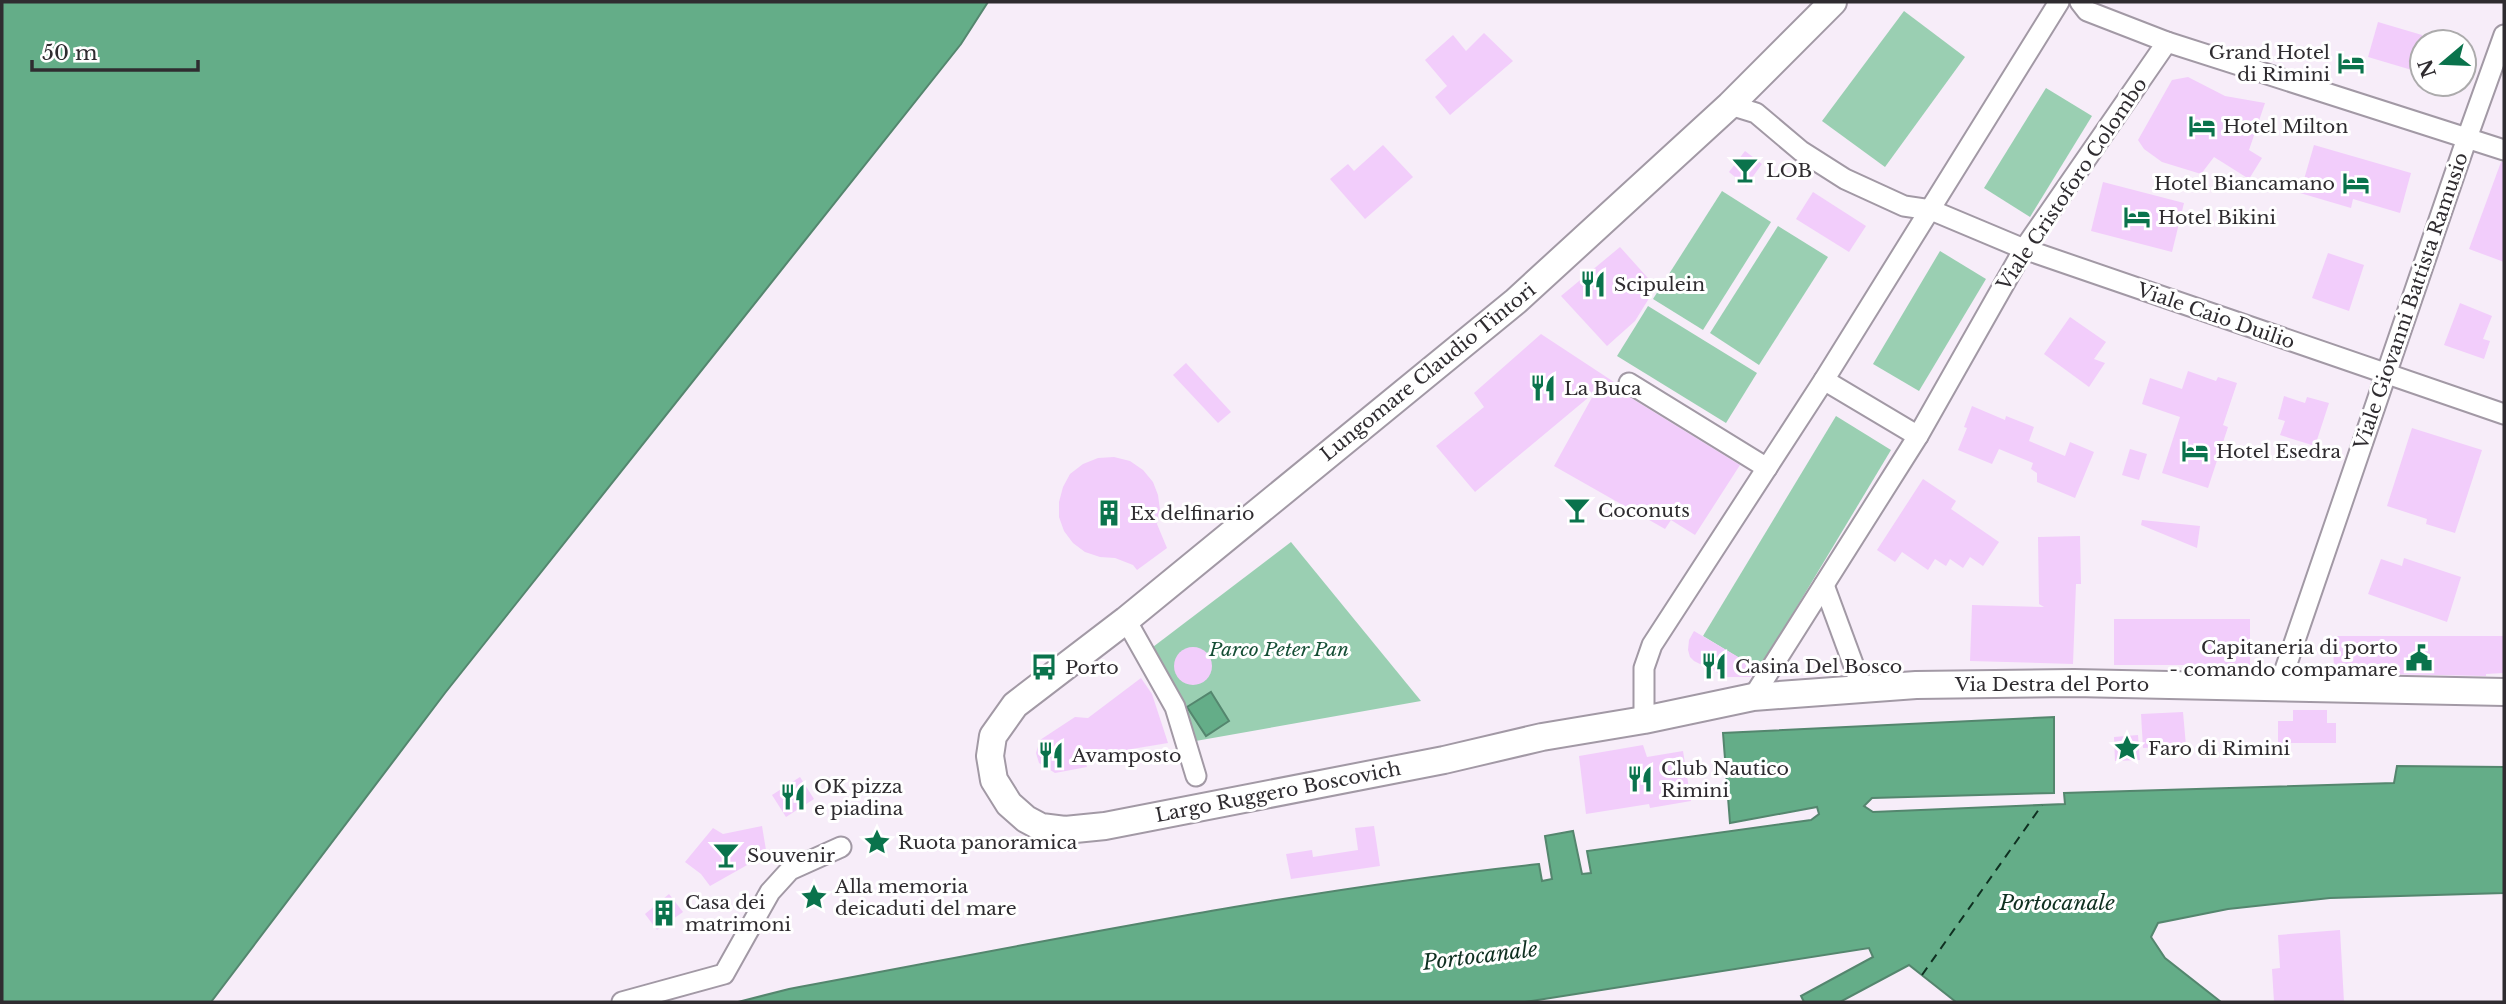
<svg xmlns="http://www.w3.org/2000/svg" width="2506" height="1004" viewBox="0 0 2506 1004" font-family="'Libre Baskerville',serif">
  <rect width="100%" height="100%" fill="#f7edf9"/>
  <g fill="#9acfb2">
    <path d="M1904 11 1965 57 1885 167 1822 121Z"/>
    <path d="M2046 88 2092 116 2030 217 1984 188Z"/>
    <path d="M1722 191 1771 222 1703 330 1653 299Z"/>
    <path d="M1778 226 1828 257 1759 365 1710 333Z"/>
    <path d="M1940 251 1986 279 1919 391 1873 364Z"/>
    <path d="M1648 306 1757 373 1726 423 1617 356Z"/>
    <path d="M1836 416 1891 450 1759 670 1703 636Z"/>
    <path d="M1291 542 1421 701 1190 742 1149 650Z"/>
  </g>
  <g fill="#64ad88" stroke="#54866e" stroke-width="2">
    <path d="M2 2H988L961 44 445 693 211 1002H2Z"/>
    <path d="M1211 692 1229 721 1206 736 1187 707Z"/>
    <path d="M2054 717V793L1872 798 1864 806 1873 812 2065 804 2064 793 2394 783 2397 766 2504 767V893L2330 898 2228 909 2158 923 2151 937 2165 958 2221 1002H1956L1909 965 1840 1002H1804L1801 996 1873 957 1869 948 1525 1002H738L789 989C1038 943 1287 891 1539 864L1542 881 1552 879 1545 836 1573 831 1582 874 1591 873 1587 851 1811 820 1819 814 1817 807 1730 823 1723 733Z"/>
  </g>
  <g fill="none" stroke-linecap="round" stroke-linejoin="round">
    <path stroke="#0f3021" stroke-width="2" stroke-dasharray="9 7" stroke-linecap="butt" d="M1922 975 2042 805"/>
  </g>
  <g fill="#f2cdfb">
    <path d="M2378 22 2422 35V73L2368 57Z"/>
    <path d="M1484 33 1513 61 1450 115 1435 97 1447 86 1425 60 1453 35 1466 51Z"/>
    <path d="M2188 77 2225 96 2265 103 2249 150 2262 158 2249 179 2214 157 2201 174 2162 162 2144 149 2138 140 2168 87 2172 80Z"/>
    <path d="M1383 145 1413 177 1365 219 1330 179 1348 164 1354 171Z"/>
    <path d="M2314 145 2411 173 2400 213 2353 199 2351 208 2300 193Z"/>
    <path d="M1745 151 1762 164 1746 186 1729 172Z"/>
    <path d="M2501 162H2504V262L2469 249Z"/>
    <path d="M2103 182 2184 203 2172 252 2091 231Z"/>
    <path d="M1813 192 1866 226 1849 252 1796 219Z"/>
    <path d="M1620 247 1656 287 1635 321 1607 346 1561 296Z"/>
    <path d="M2328 253 2364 265 2349 311 2312 298Z"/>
    <path d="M2460 303 2492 316 2483 339 2490 341 2484 359 2444 345Z"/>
    <path d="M2070 317 2106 342 2094 359 2105 363 2089 387 2044 354Z"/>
    <path d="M1541 334 1617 384 1623 393 1740 465 1695 535 1671 520 1665 529 1554 466 1595 392 1475 492 1436 446 1484 407 1474 393Z"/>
    <path d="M1186 363 1231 412 1218 423 1173 375Z"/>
    <path d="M2188 371 2216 381 2218 377 2237 383 2223 425 2228 427 2208 488 2162 473 2180 417 2142 404 2150 378 2182 389Z"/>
    <path d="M2284 396 2305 403 2307 397 2329 403 2315 446 2280 435 2285 421 2278 419Z"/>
    <path d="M1972 406 2005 420 2006 416 2034 427 2029 441 2065 456 2070 442 2094 452 2075 498 2037 482V473L2031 469 2033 463 1999 449 1992 464 1958 450 1967 428 1964 427Z"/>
    <path d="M2412 428 2482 450 2455 533 2426 524 2427 519 2387 506Z"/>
    <path d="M2130 449 2147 454 2139 480 2122 475Z"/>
    <path d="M1114 457 1130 461 1143 470 1153 482 1158 495 1160 510 1157 524 1167 548 1137 570 1133 565 1115 558 1100 557 1085 552 1073 543 1064 531 1059 517V502L1063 487 1070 474 1083 464 1098 458Z"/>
    <path d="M1923 479 1956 501 1951 509 1999 542 1983 566 1970 557 1963 568 1950 559 1946 566 1935 559 1928 570 1902 552 1895 562 1877 550Z"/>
    <path d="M2142 520 2200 526 2197 548 2141 525Z"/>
    <path d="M2080 536 2081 584H2076L2073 664 1970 661 1972 605 2044 607 2039 604 2038 537Z"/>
    <path d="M2404 558 2461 577 2447 622 2368 594 2381 559 2402 566Z"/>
    <rect x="2114" y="619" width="136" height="46"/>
    <path d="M1694 631 1757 668 1751 677H1726L1694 661 1690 657 1688 650 1689 640Z"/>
    <path d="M2333 636H2504V673L2486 674V676L2334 673Z"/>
    <circle cx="1193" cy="666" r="19"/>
    <path d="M1141 678 1152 694 1168 743 1084 757 1087 767 1055 773 1039 763 1036 753 1040 740 1075 717 1088 718Z"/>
    <path d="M2293 710H2327V723H2336V743H2278V721H2293Z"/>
    <path d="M2183 712 2186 746 2143 748 2141 714Z"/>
    <path d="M2138 735 2140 760 2115 761 2114 737Z"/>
    <path d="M1643 745 1647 757 1683 751 1691 801 1650 808 1649 804 1586 814 1579 756Z"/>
    <path d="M800 777 814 799 786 817 772 795Z"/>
    <path d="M762 826 766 850 756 860 710 886 701 874 685 862 713 828 723 834Z"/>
    <path d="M1374 826 1380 866 1291 879 1286 854 1312 850 1313 857 1358 850 1355 828Z"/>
    <path d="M669 894 683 912 657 930 645 914Z"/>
    <path d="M2340 930 2344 1002H2274L2272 969 2280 968 2278 935Z"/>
  </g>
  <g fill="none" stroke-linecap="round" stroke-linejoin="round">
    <g stroke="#a299a5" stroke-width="23">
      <g id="street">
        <path d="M2080 2 2087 11 2167 42 2504 150"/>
        <path d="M1730 105 1756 113 1801 151 1845 179 1904 206 1931 210 2024 249 2504 414"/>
        <path d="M1824 380 1918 436"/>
        <path d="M1629 383 1767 468"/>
        <path d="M1824 585 1862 688"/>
        <path d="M1126 620 1175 707 1196 776"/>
        <path d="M2279 687 2467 138 2504 35"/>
        <path d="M1753 697 1918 436 2024 249 2167 42"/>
        <path d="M1644 720V668L1652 645 1824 380 2059 2"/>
        <path d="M622 1002 724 974 770 892 790 870 841 847"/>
      </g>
    </g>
    <g stroke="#a299a5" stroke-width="30">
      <path id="secondary" d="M1833 2 1730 105 1516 301 1126 620 1015 705 993 736 990 756 994 780 1009 804 1026 819 1041 827 1065 830 1105 826 1444 760 1542 737 1644 720 1753 697 1916 685 2074 683 2504 692"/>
    </g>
    <use href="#street" stroke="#fff" stroke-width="19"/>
    <use href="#secondary" stroke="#fff" stroke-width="26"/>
  </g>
  <defs>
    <g id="hotel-bare" transform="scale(2.1)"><path d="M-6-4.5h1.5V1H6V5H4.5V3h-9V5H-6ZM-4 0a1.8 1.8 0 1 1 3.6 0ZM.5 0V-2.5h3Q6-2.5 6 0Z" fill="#0a734c" stroke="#fff" stroke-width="2.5" paint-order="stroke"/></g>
    <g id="bar-bare" transform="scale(2.1)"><path d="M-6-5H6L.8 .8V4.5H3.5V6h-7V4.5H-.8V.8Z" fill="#0a734c" stroke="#fff" stroke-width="2.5" paint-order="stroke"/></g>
    <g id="restaurant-bare" transform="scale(2.1)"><path d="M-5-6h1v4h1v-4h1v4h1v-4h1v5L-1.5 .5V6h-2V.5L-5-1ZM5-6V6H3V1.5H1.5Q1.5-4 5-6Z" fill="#0a734c" stroke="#fff" stroke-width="2.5" paint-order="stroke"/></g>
    <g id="building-bare" transform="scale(2.1)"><path d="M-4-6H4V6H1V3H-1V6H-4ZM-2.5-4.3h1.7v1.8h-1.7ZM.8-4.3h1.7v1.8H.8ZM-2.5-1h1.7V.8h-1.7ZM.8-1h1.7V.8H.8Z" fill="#0a734c" stroke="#fff" stroke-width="2.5" paint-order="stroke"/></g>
    <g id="civic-bare" transform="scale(2.1)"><path d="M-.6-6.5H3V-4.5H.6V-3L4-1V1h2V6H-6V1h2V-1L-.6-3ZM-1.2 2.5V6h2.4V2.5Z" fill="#0a734c" stroke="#fff" stroke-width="2.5" paint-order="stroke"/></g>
    <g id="bus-bare" transform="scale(2.1)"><path d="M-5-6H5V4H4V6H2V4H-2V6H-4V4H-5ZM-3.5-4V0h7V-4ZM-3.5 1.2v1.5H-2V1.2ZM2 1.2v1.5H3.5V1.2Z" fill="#0a734c" stroke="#fff" stroke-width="2.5" paint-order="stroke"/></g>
    <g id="sight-bare" transform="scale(2.1)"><path d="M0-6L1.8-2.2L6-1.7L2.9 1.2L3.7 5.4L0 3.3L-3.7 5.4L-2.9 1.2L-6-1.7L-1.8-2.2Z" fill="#0a734c" stroke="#fff" stroke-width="2.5" paint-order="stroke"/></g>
  </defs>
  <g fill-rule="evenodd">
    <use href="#hotel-bare" x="2351" y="63"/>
    <use href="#hotel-bare" x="2202" y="126"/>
    <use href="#bar-bare" x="1745" y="170"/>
    <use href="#hotel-bare" x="2356" y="183"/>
    <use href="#hotel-bare" x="2137" y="217"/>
    <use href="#restaurant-bare" x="1593" y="284"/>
    <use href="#restaurant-bare" x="1543" y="388"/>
    <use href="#hotel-bare" x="2195" y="451"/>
    <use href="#bar-bare" x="1577" y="510"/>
    <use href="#building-bare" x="1109" y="513"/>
    <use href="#civic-bare" x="2419" y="658"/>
    <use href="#restaurant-bare" x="1714" y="666"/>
    <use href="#bus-bare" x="1044" y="667"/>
    <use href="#sight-bare" x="2127" y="748"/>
    <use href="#restaurant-bare" x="1051" y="755"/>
    <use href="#restaurant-bare" x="1640" y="779"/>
    <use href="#restaurant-bare" x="793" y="797"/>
    <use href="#sight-bare" x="877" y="842"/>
    <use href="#bar-bare" x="726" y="855"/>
    <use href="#sight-bare" x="814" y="897"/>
    <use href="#building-bare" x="664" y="913"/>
  </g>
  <g text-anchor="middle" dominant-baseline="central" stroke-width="6" stroke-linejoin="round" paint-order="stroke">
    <g font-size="19" fill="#2f2c30" stroke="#fff" text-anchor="start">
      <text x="2330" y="52" text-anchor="end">Grand Hotel<tspan x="2330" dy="22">di Rimini</tspan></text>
      <text x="2223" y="126">Hotel Milton</text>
      <text x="1766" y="170">LOB</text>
      <text x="2335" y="183" text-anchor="end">Hotel Biancamano</text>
      <text x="2158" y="217">Hotel Bikini</text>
      <text x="1614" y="284">Scipulein</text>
      <text x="1564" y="388">La Buca</text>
      <text x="2216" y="451">Hotel Esedra</text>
      <text x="1598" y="510">Coconuts</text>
      <text x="1130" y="513">Ex delfinario</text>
      <text x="2398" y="647" text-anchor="end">Capitaneria di porto<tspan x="2398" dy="22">- comando compamare</tspan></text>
      <text x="1735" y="666">Casina Del Bosco</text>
      <text x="1065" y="667">Porto</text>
      <text x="2148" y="748">Faro di Rimini</text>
      <text x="1072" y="755">Avamposto</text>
      <text x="1661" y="768">Club Nautico<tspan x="1661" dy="22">Rimini</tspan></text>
      <text x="814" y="786">OK pizza<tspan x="814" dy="22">e piadina</tspan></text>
      <text x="898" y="842">Ruota panoramica</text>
      <text x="747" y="855">Souvenir</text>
      <text x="835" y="886">Alla memoria<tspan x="835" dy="22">deicaduti del mare</tspan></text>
      <text x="685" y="902">Casa dei<tspan x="685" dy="22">matrimoni</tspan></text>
    </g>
    <g font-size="19" fill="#2f2c30" stroke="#fff">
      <text transform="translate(2072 184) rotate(-56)">Viale Cristoforo Colombo</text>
      <text transform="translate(2411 301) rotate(-71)">Viale Giovanni Battista Ramusio</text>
      <text transform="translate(2216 316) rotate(19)">Viale Caio Duilio</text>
      <text transform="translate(1428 372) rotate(-39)">Lungomare Claudio Tintori</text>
      <text x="2052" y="684">Via Destra del Porto</text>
      <text transform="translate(1278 792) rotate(-11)">Largo Ruggero Boscovich</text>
    </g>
    <g font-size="19" font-style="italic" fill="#154e35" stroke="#fff">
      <text x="1279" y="649">Parco Peter Pan</text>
    </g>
    <g font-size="21" font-style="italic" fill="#0f3021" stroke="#fff">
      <text x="2057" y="903">Portocanale</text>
      <text transform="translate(1480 956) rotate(-7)">Portocanale</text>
    </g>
  </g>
  <rect width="2506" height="1004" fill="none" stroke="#2f2c30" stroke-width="7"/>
  <g transform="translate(2443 63) rotate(251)"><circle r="33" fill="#ffffff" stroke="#acabac" stroke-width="2"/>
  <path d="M0-5L12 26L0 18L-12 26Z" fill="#0a734c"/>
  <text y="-10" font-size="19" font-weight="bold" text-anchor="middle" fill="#2f2c30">N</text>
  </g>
  <path d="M32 60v10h166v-10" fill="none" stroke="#2f2c30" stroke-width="3.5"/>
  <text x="42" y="60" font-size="21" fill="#2f2c30" stroke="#ffffff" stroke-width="5" paint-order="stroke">50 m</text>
</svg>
